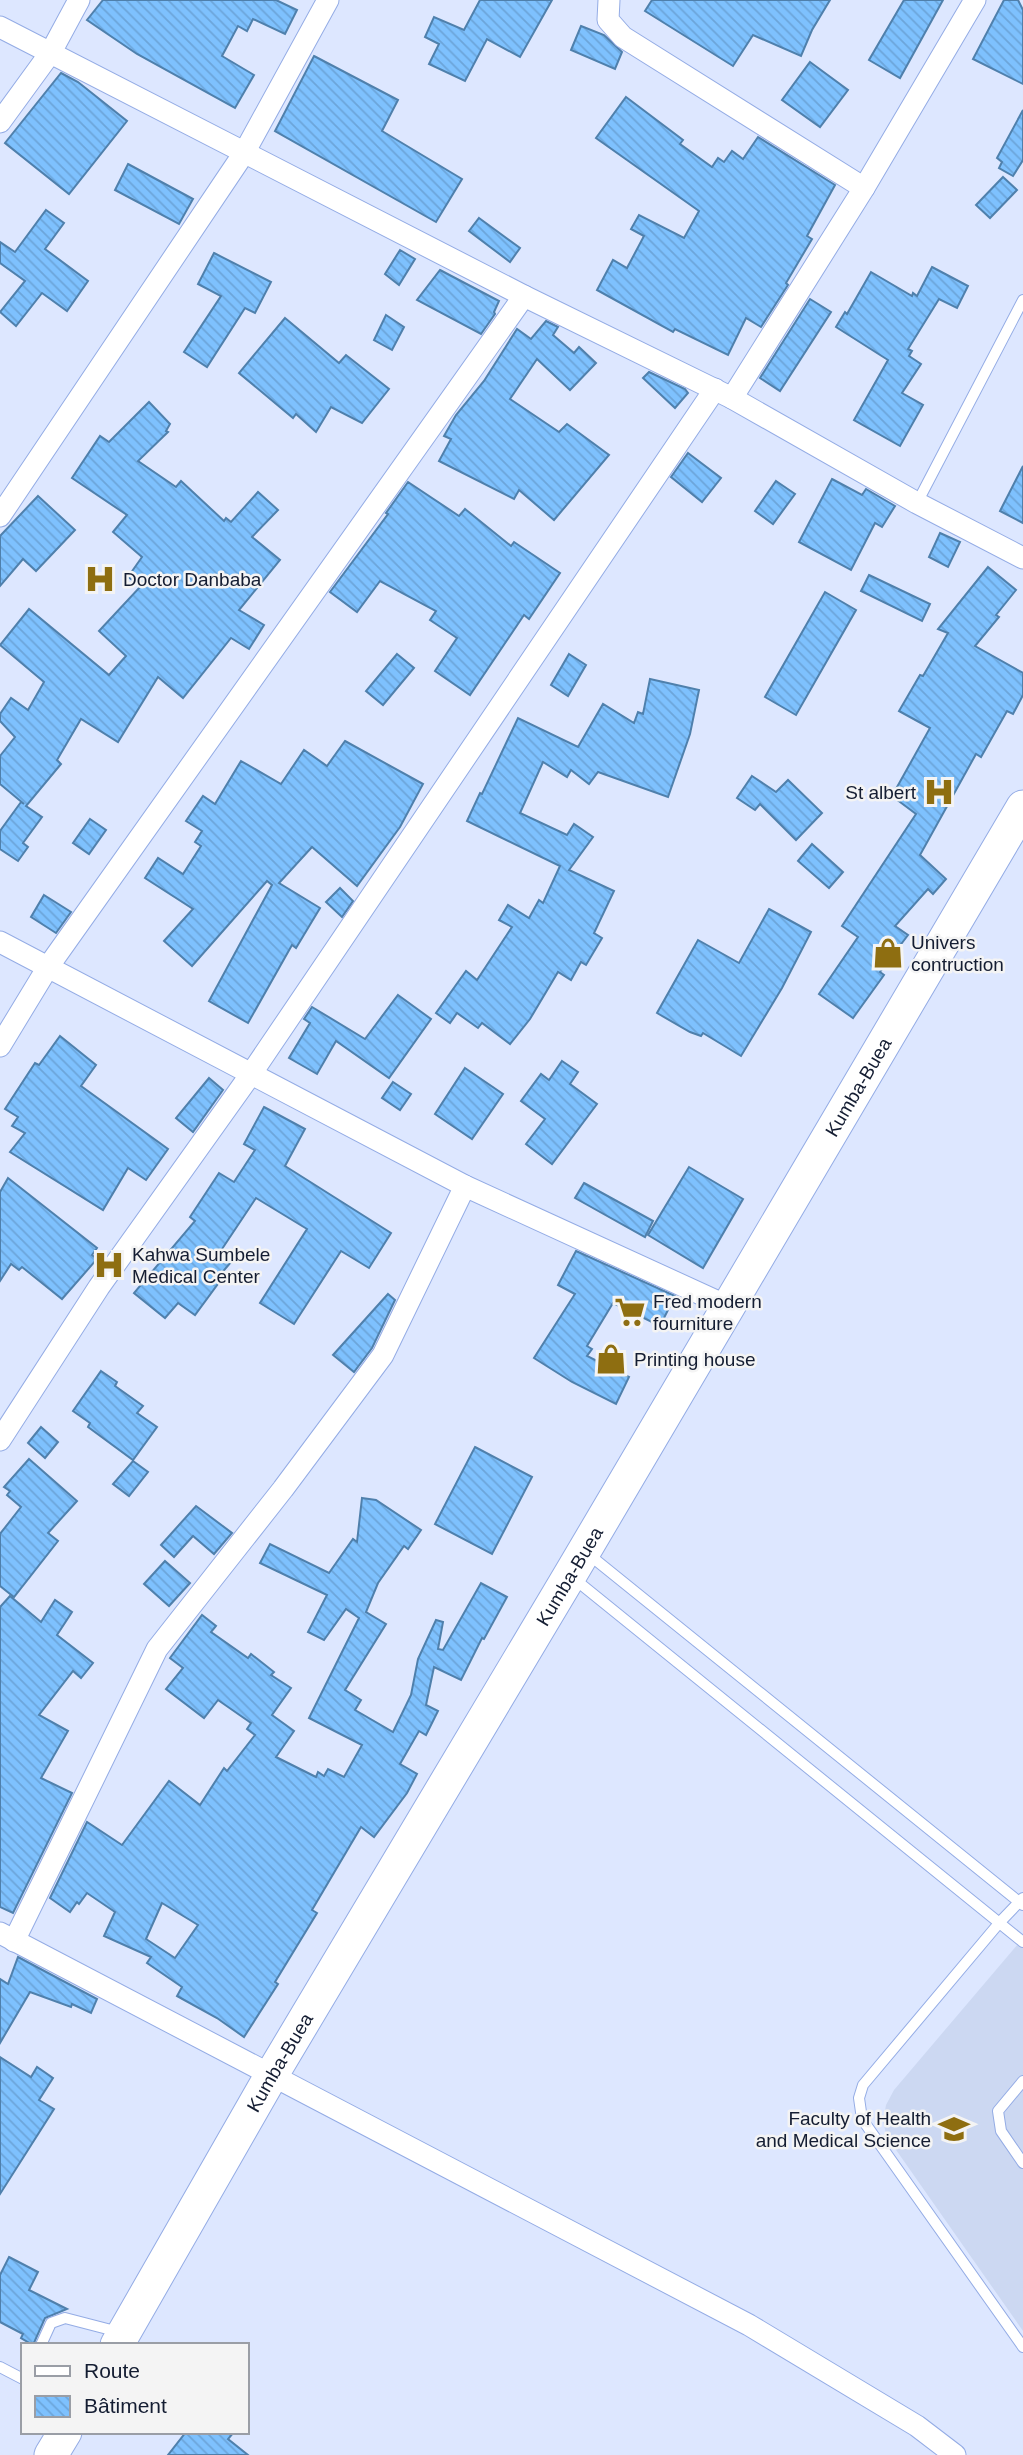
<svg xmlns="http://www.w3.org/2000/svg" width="1023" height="2455" viewBox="0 0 1023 2455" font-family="Arial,sans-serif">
  <defs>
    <pattern id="building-back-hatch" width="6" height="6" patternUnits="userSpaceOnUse" patternTransform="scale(1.75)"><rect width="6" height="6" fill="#7ec1fe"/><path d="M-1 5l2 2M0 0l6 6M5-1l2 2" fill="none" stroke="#6ca5da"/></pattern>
  </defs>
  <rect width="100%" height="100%" fill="#dde7ff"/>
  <path fill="#ccd8f2" d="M1023 1938V2331L887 2137 883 2122 886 2105 894 2090Z"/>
  <g fill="url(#building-back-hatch)" stroke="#4f80ac" stroke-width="2" fill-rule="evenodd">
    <path d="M103 0H276L297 10 285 34 253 19 247 31 238 26 222 56 254 75 235 108 137 54 87 20Z"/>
    <path d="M480 0H552L520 57 487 39 465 81 429 64 439 44 425 37 434 17 464 30Z"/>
    <path d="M652 0H830L812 30 801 56 753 35 733 66 645 11Z"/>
    <path d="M904 0H943L900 78 869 60Z"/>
    <path d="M1004 0H1018L1023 10V84L973 59Z"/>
    <path d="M581 26 604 35 622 52 615 69 571 50Z"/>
    <path d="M314 56 398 100 382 131 462 179 436 222 275 131Z"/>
    <path d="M810 62 848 90 820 127 782 100Z"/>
    <path d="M61 73 78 82 127 121 69 194 5 143Z"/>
    <path d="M626 97 683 140 680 144 712 167 718 158 724 162 732 151 743 159 758 137 835 185 807 236 812 239 786 283 788 285 761 327 746 318 728 355 675 329 673 332 597 290 613 260 627 268 644 236 631 229 639 215 684 238 699 211 596 138Z"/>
    <path d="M1023 110V160L1013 176 999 168 1002 162 997 158Z"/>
    <path d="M128 164 193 199 179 224 115 190Z"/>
    <path d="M1003 177 1017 190 990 218 976 205Z"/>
    <path d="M46 210 64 223 45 249 88 281 67 311 42 293 16 326 0 312 25 281 0 263V242L15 252Z"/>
    <path d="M479 218 520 248 510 262 469 231Z"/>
    <path d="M400 250 415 259 399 285 385 274Z"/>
    <path d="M214 253 271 282 255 313 245 308 207 367 184 352 221 296 198 284Z"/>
    <path d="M932 267 968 286 957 308 939 299 908 349 912 351 909 356 921 364 902 393 923 405 900 446 854 420 888 360 836 327 845 312 847 314 871 272 912 296 913 293 917 296Z"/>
    <path d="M440 270 499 301 494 312 495 314 481 334 417 300Z"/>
    <path d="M810 299 831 312 780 391 760 378Z"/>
    <path d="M386 315 404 327 392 350 374 340Z"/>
    <path d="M285 318 339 363 346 355 389 389 362 423 331 407 316 432 296 414 293 418 239 373Z"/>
    <path d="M546 321 558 327 553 335 574 353 579 347 596 363 570 390 537 359 510 399 559 432 567 424 609 455 554 520 519 490 514 499 439 461 451 439 444 436 456 415 484 381 517 329 531 339Z"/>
    <path d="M649 372 685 389 688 393 675 408 643 378Z"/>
    <path d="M149 402 170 424 166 431 168 432 138 461 176 487 181 481 224 521 226 518 231 522 258 492 278 510 252 537 280 560 239 610 264 625 249 649 231 638 183 698 158 677 118 742 81 719 57 760 61 764 26 806 42 817 23 843 28 847 18 861 0 849V831L21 802 24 804 0 784V756L15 737 0 721V714L11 698 28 710 44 682 0 645 29 609 109 675 126 656 99 631 141 586 128 577 142 557 113 532 127 515 72 478 100 436 109 442Z"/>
    <path d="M688 453 721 478 702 502 671 477Z"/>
    <path d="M1023 466V523L1000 511Z"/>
    <path d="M832 479 862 495 866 489 895 506 882 527 875 523 851 570 799 542Z"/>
    <path d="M776 481 795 494 773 524 755 511Z"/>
    <path d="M408 482 459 516 465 509 511 546 514 542 560 573 529 619 524 615 470 695 435 671 457 638 430 620 436 611 380 581 357 612 330 592 388 514 386 513Z"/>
    <path d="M38 496 75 530 36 571 23 559 0 586V536Z"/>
    <path d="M940 533 960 542 948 567 929 557Z"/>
    <path d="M988 567 1016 590 996 615 999 617 975 646 1023 673V695L1013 714 1007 711 981 757 976 754 920 855 946 879 933 894 928 889 895 926 908 935 880 972 884 975 853 1018 819 994 858 937 842 926 916 814 892 796 930 728 899 711 920 675 923 676 948 633 938 629Z"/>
    <path d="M869 575 930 604 922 621 861 591Z"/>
    <path d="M825 592 856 610 796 715 765 697Z"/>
    <path d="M397 654 414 668 383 705 366 691Z"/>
    <path d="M569 654 586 665 568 696 551 685Z"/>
    <path d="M650 679 699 690 690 734 668 797 598 772 589 784 571 770 567 777 543 762 520 813 567 835 574 824 593 837 569 870 614 891 594 933 602 938 586 965 581 962 571 980 558 972 530 1019 510 1044 482 1023 478 1028 457 1013 450 1023 436 1013 466 971 477 980 512 927 499 920 508 905 529 918 539 900 543 903 560 866 467 821 480 793 482 794 518 718 578 747 603 704 634 723 638 712 643 714Z"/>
    <path d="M345 741 423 784 400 827 357 886 312 847 279 883 320 908 296 948 292 945 248 1023 209 1001 272 885 267 881 192 966 164 941 193 909 145 878 158 858 183 874 201 846 195 842 202 831 186 821 203 796 215 804 241 761 281 784 304 750 327 766Z"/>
    <path d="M752 776 776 792 788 780 822 813 796 840 760 804 755 810 737 798Z"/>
    <path d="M90 819 106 830 89 854 73 843Z"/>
    <path d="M812 844 843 872 829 888 798 861Z"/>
    <path d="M340 888 353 901 342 917 326 902Z"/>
    <path d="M44 895 71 912 56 933 31 917Z"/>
    <path d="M769 909 811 932 782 988 741 1056 703 1033 701 1036 690 1032 657 1013 698 940 739 963Z"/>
    <path d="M398 995 431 1019 389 1078 336 1041 317 1074 289 1058 310 1023 304 1019 312 1007 365 1039Z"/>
    <path d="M60 1036 96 1065 81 1086 168 1149 146 1180 128 1168 103 1210 10 1152 25 1133 12 1126 18 1117 5 1109 35 1063 39 1065Z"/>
    <path d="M562 1061 578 1072 570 1084 597 1104 552 1164 526 1144 545 1119 521 1101 541 1074 549 1080Z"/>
    <path d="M465 1068 503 1094 472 1139 435 1114Z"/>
    <path d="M209 1078 223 1090 193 1132 176 1118Z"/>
    <path d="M393 1082 411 1094 400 1110 382 1098Z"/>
    <path d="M264 1107 305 1129 285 1166 391 1233 369 1268 341 1251 294 1324 260 1303 307 1229 256 1198 220 1252 231 1262 220 1275 223 1277 195 1315 178 1303 165 1318 134 1293 195 1221 190 1217 219 1173 234 1182 255 1150 244 1144Z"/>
    <path d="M689 1167 743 1199 703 1268 648 1235Z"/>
    <path d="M8 1178 97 1248 92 1255 97 1259 62 1299 22 1267 19 1270 11 1264 0 1281V1192Z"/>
    <path d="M584 1183 653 1221 645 1237 575 1198Z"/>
    <path d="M576 1251 675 1296 660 1326 613 1303 587 1346 592 1349 587 1356 629 1377 616 1404 572 1382 534 1358 575 1294 558 1285Z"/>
    <path d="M388 1294 395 1300 372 1348 354 1372 333 1355Z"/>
    <path d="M101 1371 117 1382 115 1386 143 1406 137 1413 157 1427 133 1460 88 1427 90 1423 73 1411Z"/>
    <path d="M41 1427 58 1442 45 1458 28 1443Z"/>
    <path d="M475 1447 532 1477 492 1554 435 1524Z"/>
    <path d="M29 1459 77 1501 48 1533 58 1541 14 1597 0 1586V1534L21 1507 7 1495 10 1491 4 1487Z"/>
    <path d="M133 1461 148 1472 129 1496 113 1484Z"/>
    <path d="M362 1498 376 1500 421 1530 408 1549 404 1546 378 1583 366 1612 386 1624 345 1690 361 1700 355 1710 393 1732 411 1695 418 1659 436 1620 443 1622 438 1649 443 1650 481 1583 507 1597 484 1639 482 1638 461 1680 434 1667 426 1705 438 1711 426 1735 419 1731 400 1764 417 1774 407 1793 374 1837 361 1827 312 1910 317 1913 275 1982 278 1984 244 2037 217 2018 177 1996 182 1987 147 1963 151 1957 104 1936 115 1912 87 1893 79 1904 77 1902 70 1912 50 1898 87 1822 122 1845 169 1781 200 1805 224 1768 227 1771 255 1735 247 1729 251 1723 218 1700 204 1718 166 1689 183 1668 170 1658 202 1615 216 1626 211 1632 248 1658 251 1654 274 1672 271 1675 291 1688 272 1715 294 1731 276 1757 316 1777 318 1772 324 1776 328 1769 344 1777 362 1745 309 1718 359 1618 346 1609 324 1640 308 1632 327 1595 260 1563 270 1544 329 1573 353 1539 357 1542ZM162 1903 198 1925 175 1958 146 1939Z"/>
    <path d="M196 1506 232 1533 214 1554 193 1536 174 1557 161 1545Z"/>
    <path d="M165 1561 190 1583 169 1606 144 1584Z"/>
    <path d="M10 1596 41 1622 55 1600 72 1612 57 1635 93 1663 81 1678 73 1671 39 1715 68 1731 41 1778 72 1793 13 1913 0 1907V1607Z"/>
    <path d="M18 1957 97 1999 91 2013 72 2004 71 2007 30 1992 0 2043V1979L8 1984Z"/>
    <path d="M0 2057 31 2077 37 2067 53 2078 39 2100 54 2109 0 2194Z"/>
    <path d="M9 2257 38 2272 29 2290 67 2309 45 2318 33 2345 21 2338 23 2334 0 2322V2275Z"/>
    <path d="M186 2432H234L228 2439 248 2455H168Z"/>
  </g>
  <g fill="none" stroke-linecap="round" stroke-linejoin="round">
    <g stroke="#94ace5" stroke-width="12">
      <g id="service">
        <path d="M917 503 1023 300"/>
        <path d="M587 1553 1023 1905"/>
        <path d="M572 1577 1023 1942"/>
        <path d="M1023 1898 1000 1922 863 2085 859 2098 862 2119 1023 2347"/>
        <path d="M1023 2081 998 2111 1001 2131 1023 2163"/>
        <path d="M41 2345 51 2323 65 2318 119 2332"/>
        <path d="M0 2367 23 2379"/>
      </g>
    </g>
    <g stroke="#94ace5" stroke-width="23">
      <g id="minor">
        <path d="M609 0 608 20 623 37 864 188"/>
        <path d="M0 27 524 296 732 398 917 503 1023 558"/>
        <path d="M0 122 51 52 79 0"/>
        <path d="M732 398 864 188 975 0"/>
        <path d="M0 516 244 153 328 0"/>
        <path d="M0 942 465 1186 727 1306"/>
        <path d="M0 1046 48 967 524 296"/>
        <path d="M0 1440 99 1287 251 1074 715 389"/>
        <path d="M0 1933 749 2325 917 2426 955 2455"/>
        <path d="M14 1941 157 1649 283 1489 383 1355 465 1186"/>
      </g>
    </g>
    <g stroke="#94ace5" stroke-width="35">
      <g id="trunk">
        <path id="s1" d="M117 2345 271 2076 570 1575 1023 807"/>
        <path d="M51 2455 65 2432"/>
      </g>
    </g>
    <use href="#service" stroke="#fff" stroke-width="10"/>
    <use href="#minor" stroke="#fff" stroke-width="21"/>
    <use href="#trunk" stroke="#fff" stroke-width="33"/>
  </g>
  <defs>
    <g id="hospital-bare" transform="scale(2.415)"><path d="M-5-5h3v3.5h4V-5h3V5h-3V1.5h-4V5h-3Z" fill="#8e6e11" stroke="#f4f4f4" stroke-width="2.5" paint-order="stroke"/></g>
    <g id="shop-bare" transform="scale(2.415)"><path d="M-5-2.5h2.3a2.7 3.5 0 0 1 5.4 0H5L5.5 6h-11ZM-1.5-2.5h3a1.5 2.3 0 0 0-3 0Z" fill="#8e6e11" stroke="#f4f4f4" stroke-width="2.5" paint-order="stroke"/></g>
    <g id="supermarket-bare" transform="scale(2.415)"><path d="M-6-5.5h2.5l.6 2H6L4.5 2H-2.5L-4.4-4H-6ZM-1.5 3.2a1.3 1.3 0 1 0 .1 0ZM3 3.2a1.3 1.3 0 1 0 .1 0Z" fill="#8e6e11" stroke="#f4f4f4" stroke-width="2.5" paint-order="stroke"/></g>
    <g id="university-bare" transform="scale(2.415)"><path d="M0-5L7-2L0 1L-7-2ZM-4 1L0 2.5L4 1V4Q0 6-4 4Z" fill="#8e6e11" stroke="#f4f4f4" stroke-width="2.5" paint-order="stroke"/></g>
  </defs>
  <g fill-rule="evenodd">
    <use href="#hospital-bare" x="100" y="579"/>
    <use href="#hospital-bare" x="939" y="792"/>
    <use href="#shop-bare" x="888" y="953"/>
    <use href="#hospital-bare" x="109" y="1265"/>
    <use href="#supermarket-bare" x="630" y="1312"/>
    <use href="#shop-bare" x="611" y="1359"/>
    <use href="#university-bare" x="954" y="2129"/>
  </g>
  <g text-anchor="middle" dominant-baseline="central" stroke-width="5" stroke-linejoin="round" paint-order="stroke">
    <g font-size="19" fill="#141d32" stroke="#f4f4f4" text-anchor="start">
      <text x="123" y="579">Doctor Danbaba</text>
      <text x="916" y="792" text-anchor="end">St albert</text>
      <text x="911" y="942">Univers<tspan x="911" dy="22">contruction</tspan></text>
      <text x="132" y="1254">Kahwa Sumbele<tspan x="132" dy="22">Medical Center</tspan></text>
      <text x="653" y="1301">Fred modern<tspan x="653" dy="22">fourniture</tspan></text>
      <text x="634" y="1359">Printing house</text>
      <text x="931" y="2118" text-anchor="end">Faculty of Health<tspan x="931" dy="22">and Medical Science</tspan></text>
    </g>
    <g font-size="19" fill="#141d32" stroke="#f4f4f4">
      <text stroke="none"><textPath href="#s1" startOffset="1460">Kumba-Buea</textPath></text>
      <text stroke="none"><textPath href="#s1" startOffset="892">Kumba-Buea</textPath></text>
      <text stroke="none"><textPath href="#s1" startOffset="326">Kumba-Buea</textPath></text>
    </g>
  </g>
  <rect x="21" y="2343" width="228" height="91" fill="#f4f4f4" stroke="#9a9ea6" stroke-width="2"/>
  <rect x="35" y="2366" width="35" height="10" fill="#ffffff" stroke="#9a9ea6" stroke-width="2"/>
  <text x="84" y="2378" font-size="21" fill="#141d32">Route</text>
  <rect x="35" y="2396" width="35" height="21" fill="url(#building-back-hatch)" stroke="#9a9ea6" stroke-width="2"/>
  <text x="84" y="2413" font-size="21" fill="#141d32">Bâtiment</text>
</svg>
